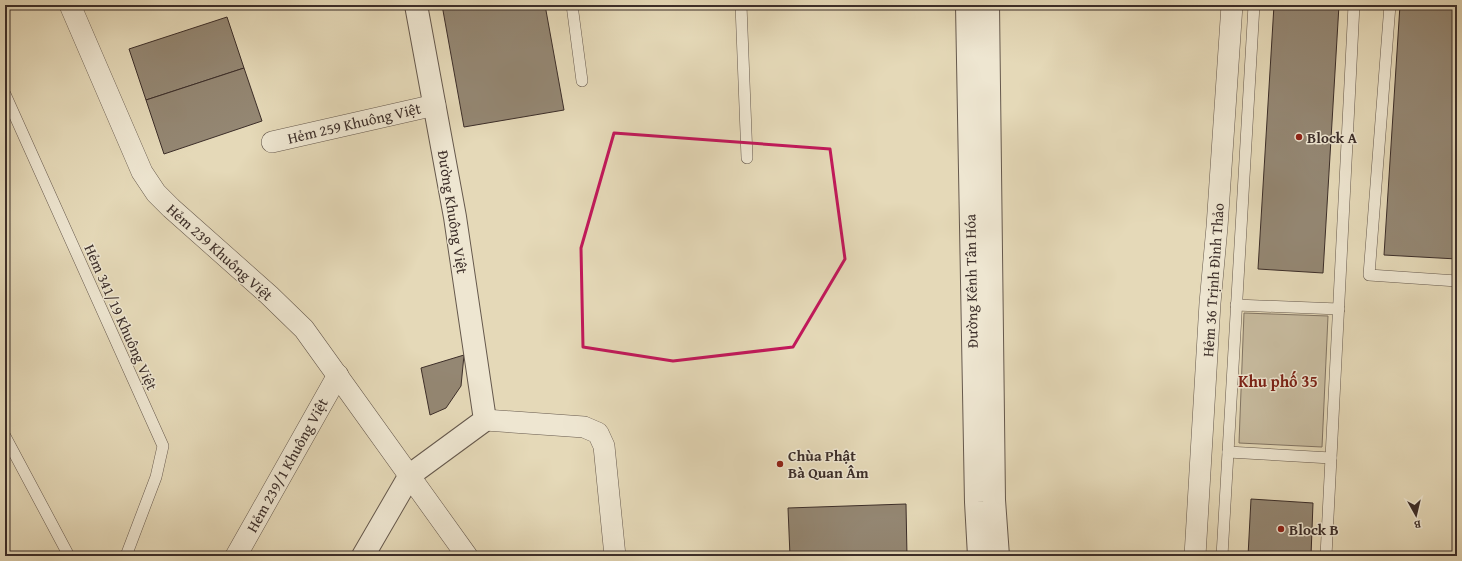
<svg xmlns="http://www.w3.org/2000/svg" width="1462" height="561" viewBox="0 0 1462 561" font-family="'Gentium Book Plus',serif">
  <rect width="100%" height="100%" fill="#e5d9b8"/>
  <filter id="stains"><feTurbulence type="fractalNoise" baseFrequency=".005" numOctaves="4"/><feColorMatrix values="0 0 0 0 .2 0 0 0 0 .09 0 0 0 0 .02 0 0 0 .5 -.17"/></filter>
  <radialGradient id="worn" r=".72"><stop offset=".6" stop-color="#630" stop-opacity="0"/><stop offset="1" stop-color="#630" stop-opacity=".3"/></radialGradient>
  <path fill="#c8bca0" stroke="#827564" d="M1244 313 1328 316 1322 447 1239 443Z"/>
  <g fill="#948773" stroke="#3c2e29">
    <path d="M442 5H545L564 110 464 127Z"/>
    <path d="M1274 5H1339L1323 273 1258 269Z"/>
    <path d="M1400 5H1457V259L1384 255Z"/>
    <path d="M227 17 244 68 146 100 129 49Z"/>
    <path d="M244 68 262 121 164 154 146 100Z"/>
    <path d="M464 355 461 386 446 408 430 415 421 368Z"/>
    <path d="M1251 499 1313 503 1311 556H1248Z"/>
    <path d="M906 504 907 556H790L788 508Z"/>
  </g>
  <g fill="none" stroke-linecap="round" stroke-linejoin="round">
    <g stroke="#66594d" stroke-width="12">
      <g id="service">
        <path d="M572 5 582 81"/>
        <path d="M741 5 747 158"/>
        <path d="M1390 5 1369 275 1457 281"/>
        <path d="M5 94 163 446 156 477 126 556"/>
        <path d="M1236 305 1339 309"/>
        <path d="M5 436 69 556"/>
        <path d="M1228 452 1331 458"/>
        <path d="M1222 556 1254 5"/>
        <path d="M1326 556 1354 5"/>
      </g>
    </g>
    <g stroke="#66594d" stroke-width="22">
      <g id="minor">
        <path d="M70 5 142 172 156 193 171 208 269 295 304 329 467 556"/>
        <path d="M272 142 435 105"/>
        <path d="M485 420 584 427 598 433 604 446 615 556"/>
        <path d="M236 556 338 375"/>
        <path d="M1195 556 1210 303 1217 227 1232 5"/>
      </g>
    </g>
    <g stroke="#66594d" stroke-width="24">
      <g id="tertiary">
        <path d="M967 5 976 502 979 556"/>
        <path d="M988 5 994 500 998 556"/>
        <path d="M363 556 410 475 485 420 455 217 416 5"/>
      </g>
    </g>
    <use href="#service" stroke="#eee6d1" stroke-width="11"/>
    <use href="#minor" stroke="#eee6d1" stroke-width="21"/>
    <use href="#tertiary" stroke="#eee6d1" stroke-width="22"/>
  </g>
  <path fill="none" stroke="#c2185b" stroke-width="3" stroke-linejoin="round" d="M614 133 830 149 845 259 793 347 673 361 583 347 581 248Z"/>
  <g fill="#8f2418" stroke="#eee6d1" stroke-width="1.5">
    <circle cx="1299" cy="137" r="4"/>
    <circle cx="780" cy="464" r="4"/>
    <circle cx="1281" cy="529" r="4"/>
  </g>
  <g text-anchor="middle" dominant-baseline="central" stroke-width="3" stroke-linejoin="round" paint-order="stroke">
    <g font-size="15" fill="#3c2e29" stroke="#eee6d1">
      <text transform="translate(354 123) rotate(-13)">Hẻm 259 Khuông Việt</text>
      <text transform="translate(453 212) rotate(81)">Đường Khuông Việt</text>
      <text transform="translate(220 252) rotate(42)">Hẻm 239 Khuông Việt</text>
      <text transform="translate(1213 280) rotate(-86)">Hẻm 36 Trịnh Đình Thảo</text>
      <text transform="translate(971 281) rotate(-91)">Đường Kênh Tân Hóa</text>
      <text transform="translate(121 317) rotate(66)">Hẻm 341/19 Khuông Việt</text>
      <text transform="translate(287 465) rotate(-61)">Hẻm 239/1 Khuông Việt</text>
    </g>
    <g font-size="15" font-weight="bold" fill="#3c2e29" stroke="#eee6d1" text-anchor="start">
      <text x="1307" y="137">Block A</text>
      <text x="788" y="455">Chùa Phật<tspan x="788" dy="17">Bà Quan Âm</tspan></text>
      <text x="1289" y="529">Block B</text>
    </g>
    <g font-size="16" font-weight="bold" fill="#7a1f14" stroke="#eee6d1">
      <text x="1278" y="381">Khu phố 35</text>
    </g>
  </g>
  <rect width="1462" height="561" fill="none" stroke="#e5d9b8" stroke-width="20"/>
  <rect x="6" y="6" width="1450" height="549" fill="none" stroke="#3c2e29" stroke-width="2"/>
  <rect x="10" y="10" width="1442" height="541" fill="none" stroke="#3c2e29"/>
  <g transform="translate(1416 515) rotate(172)" stroke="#eee6d1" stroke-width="3" paint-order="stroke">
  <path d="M0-3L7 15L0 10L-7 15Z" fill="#3c2e29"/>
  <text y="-6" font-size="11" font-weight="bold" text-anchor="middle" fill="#3c2e29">B</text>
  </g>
  <rect width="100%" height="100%" filter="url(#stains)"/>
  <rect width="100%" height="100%" fill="url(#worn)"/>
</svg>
